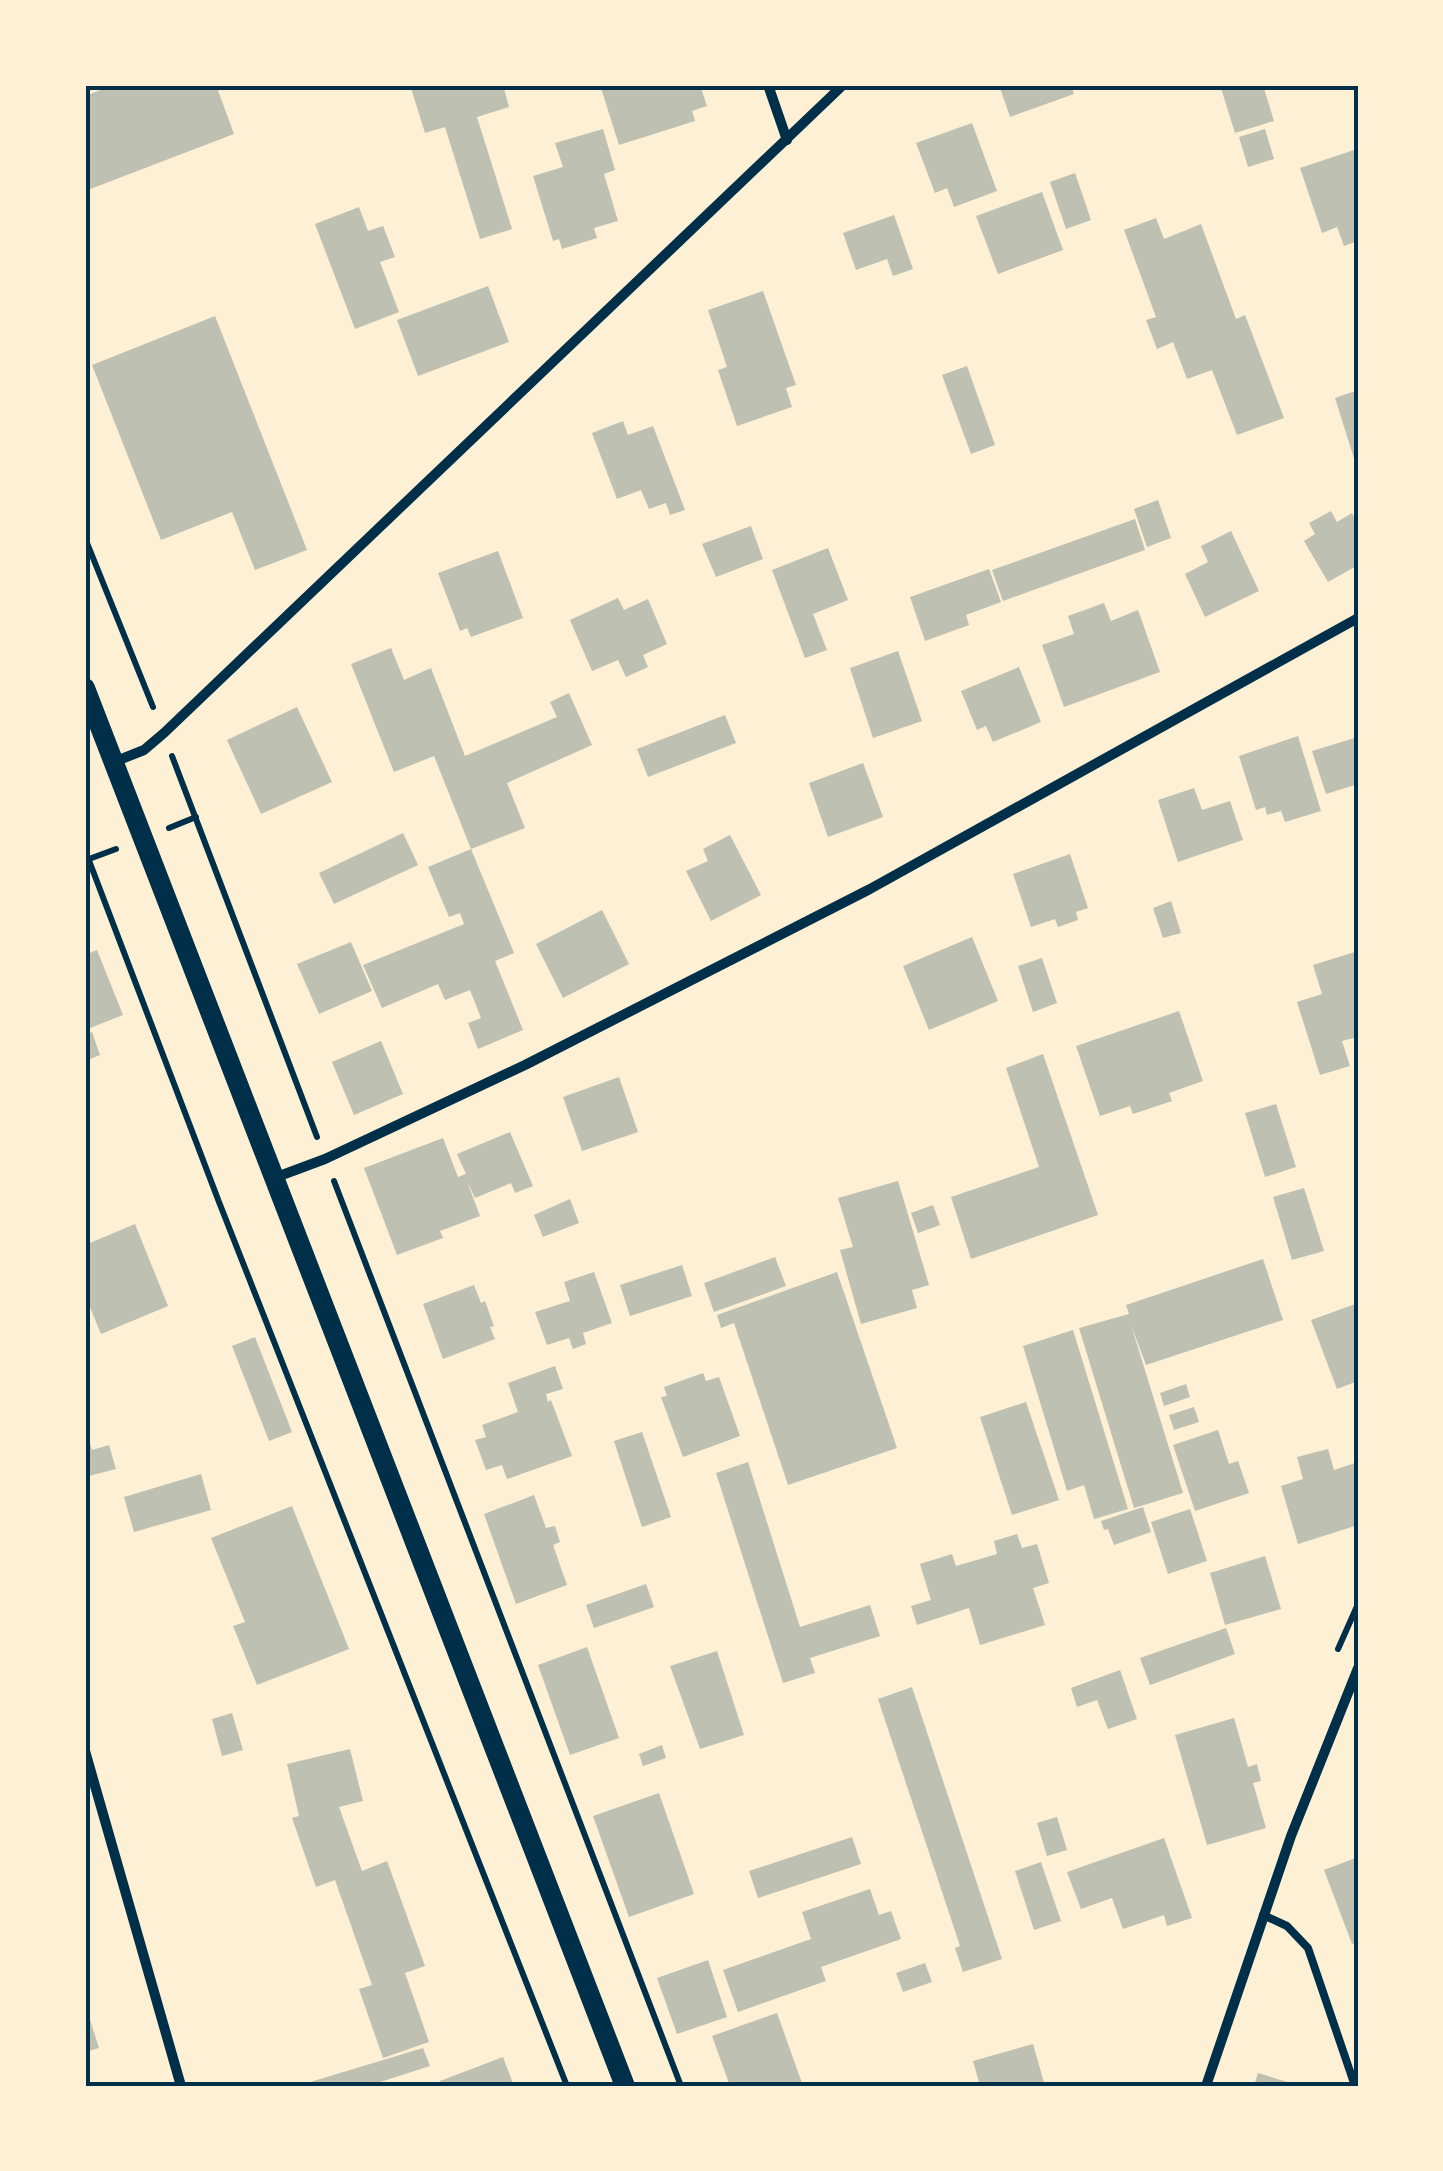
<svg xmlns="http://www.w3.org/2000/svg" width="1443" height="2171" viewBox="0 0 1443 2171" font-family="Georgia,serif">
  <rect width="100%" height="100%" fill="#fdf0d5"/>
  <g fill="#bec0b2">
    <path d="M114 85H216L234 134 85 191V96Z"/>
    <path d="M410 85H503L509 107 477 117 512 229 480 239 445 127 425 133Z"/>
    <path d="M600 85H700L707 106 692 111 695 121 619 145Z"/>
    <path d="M999 85H1071L1074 94 1010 117Z"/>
    <path d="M1220 85H1263L1274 121 1235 133Z"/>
    <path d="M972 123 997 191 954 207 947 188 935 193 916 143Z"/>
    <path d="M603 129 615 170 604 174 618 221 594 228 597 238 562 249 559 239 553 241 533 176 563 167 555 143Z"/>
    <path d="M1265 129 1274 159 1248 167 1239 137Z"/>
    <path d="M1357 149 1358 241 1344 246 1337 227 1322 233 1300 168Z"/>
    <path d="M1075 173 1091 220 1066 229 1050 182Z"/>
    <path d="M1042 192 1063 250 998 274 976 216Z"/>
    <path d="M359 207 368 231 383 226 395 257 380 262 399 312 355 329 315 224Z"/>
    <path d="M894 215 913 269 893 276 887 259 856 270 843 233Z"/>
    <path d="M1156 218 1164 239 1201 224 1236 319 1245 315 1284 418 1237 435 1212 370 1187 379 1173 342 1157 349 1146 320 1156 317 1124 230Z"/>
    <path d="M488 286 509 342 418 376 397 320Z"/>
    <path d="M763 291 796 385 786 388 792 407 737 426 718 370 727 367 708 310Z"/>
    <path d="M215 316 307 550 255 570 232 512 161 540 92 365Z"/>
    <path d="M967 366 995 445 971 454 942 375Z"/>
    <path d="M1358 390V468H1357L1335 398Z"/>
    <path d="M623 421 628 435 653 426 685 510 670 515 666 503 649 509 641 490 617 499 592 433Z"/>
    <path d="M1158 500 1171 538 1147 547 1134 509Z"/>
    <path d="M1331 511 1337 522 1352 513 1358 525V565L1328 582 1304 541 1315 534 1309 523Z"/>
    <path d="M1135 519 1145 550 1003 601 992 570Z"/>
    <path d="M751 526 763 559 716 577 702 544Z"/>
    <path d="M1231 531 1259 591 1205 617 1185 574 1208 562 1201 546Z"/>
    <path d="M828 548 848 600 813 614 827 650 805 658 772 570Z"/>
    <path d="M498 551 523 618 471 637 467 628 460 631 438 573Z"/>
    <path d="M989 569 1001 602 966 615 969 625 925 641 910 597Z"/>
    <path d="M618 598 624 610 648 599 667 644 643 655 648 667 626 677 618 660 592 671 570 620Z"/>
    <path d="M1104 603 1111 621 1138 610 1160 672 1064 707 1042 645 1074 634 1068 616Z"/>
    <path d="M391 648 404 680 431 668 465 756 557 717 550 702 569 693 592 745 507 783 525 828 471 849 434 756 394 772 351 664Z"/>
    <path d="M898 651 922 721 873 738 850 668Z"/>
    <path d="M1019 667 1041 722 993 742 986 726 977 730 961 691Z"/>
    <path d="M297 707 332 782 261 814 227 740Z"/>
    <path d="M725 715 736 743 648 777 637 749Z"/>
    <path d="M1298 736 1321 811 1285 822 1281 811 1267 815 1265 807 1256 810 1239 756Z"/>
    <path d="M1358 737V784L1326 794 1312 751Z"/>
    <path d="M863 763 883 817 828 837 809 783Z"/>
    <path d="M1194 788 1202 810 1230 801 1243 840 1178 862 1158 800Z"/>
    <path d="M403 833 418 865 334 904 319 873Z"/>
    <path d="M730 835 761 895 711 921 686 871 708 861 703 849Z"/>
    <path d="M471 849 514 953 495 961 523 1030 478 1049 468 1023 481 1018 470 990 445 1000 438 984 382 1008 363 965 464 924 460 913 449 917 428 867Z"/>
    <path d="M1070 854 1088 908 1076 912 1078 920 1058 927 1055 919 1031 927 1013 874Z"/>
    <path d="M1171 901 1181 933 1163 938 1153 908Z"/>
    <path d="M602 910 629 964 563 998 536 944Z"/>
    <path d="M972 937 998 1001 929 1030 903 966Z"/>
    <path d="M351 942 372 991 319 1014 297 964Z"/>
    <path d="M97 950 123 1015 85 1030V955Z"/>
    <path d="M1358 951V1037L1342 1041 1350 1066 1320 1075 1297 1002 1322 994 1313 965Z"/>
    <path d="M1042 958 1057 1003 1033 1012 1018 966Z"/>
    <path d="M1179 1011 1203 1081 1169 1093 1172 1101 1133 1114 1130 1106 1100 1116 1076 1046Z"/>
    <path d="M92 1032 100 1055 85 1061V1035Z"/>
    <path d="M381 1041 403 1094 354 1115 332 1062Z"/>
    <path d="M1043 1054 1098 1215 971 1259 951 1197 1039 1167 1006 1068Z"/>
    <path d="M619 1077 638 1132 582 1151 563 1097Z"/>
    <path d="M1276 1104 1296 1167 1265 1177 1245 1113Z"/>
    <path d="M510 1132 533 1186 515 1193 511 1183 475 1198 467 1181 480 1216 440 1231 443 1238 397 1255 364 1168 443 1138 458 1177 466 1174 457 1154Z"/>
    <path d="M898 1181 929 1285 912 1290 917 1308 861 1324 840 1250 853 1247 838 1198Z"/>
    <path d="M1304 1188 1324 1251 1292 1260 1273 1197Z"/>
    <path d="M570 1199 579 1223 543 1237 534 1215Z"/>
    <path d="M933 1205 940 1225 918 1233 911 1213Z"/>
    <path d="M135 1224 168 1306 101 1334 85 1295V1245Z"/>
    <path d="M775 1257 786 1286 714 1312 704 1283Z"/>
    <path d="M1263 1259 1283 1320 1146 1365 1131 1325 1183 1493 1134 1508 1079 1328 1129 1314 1126 1305Z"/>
    <path d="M682 1265 692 1296 630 1316 620 1285Z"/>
    <path d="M594 1272 612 1323 583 1333 586 1344 573 1349 569 1338 547 1345 535 1312 570 1301 564 1282Z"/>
    <path d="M837 1272 897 1448 788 1485 734 1323 721 1328 717 1315Z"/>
    <path d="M474 1285 481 1303 485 1301 494 1326 490 1327 495 1339 443 1359 423 1304Z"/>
    <path d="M1358 1303V1381L1337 1389 1311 1320Z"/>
    <path d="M1073 1330 1128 1509 1094 1519 1084 1485 1067 1491 1023 1346Z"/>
    <path d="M255 1337 292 1432 269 1441 232 1346Z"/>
    <path d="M555 1366 563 1389 546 1394 548 1402 551 1400 572 1456 507 1479 502 1465 486 1470 475 1440 486 1437 482 1425 518 1412 508 1383Z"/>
    <path d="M703 1373 706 1381 719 1377 740 1436 683 1457 661 1397 667 1396 664 1387Z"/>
    <path d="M1186 1384 1190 1397 1164 1406 1160 1393Z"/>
    <path d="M1026 1402 1059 1500 1012 1515 980 1417Z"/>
    <path d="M1194 1407 1199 1422 1174 1430 1169 1415Z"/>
    <path d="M1218 1430 1229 1464 1238 1461 1249 1493 1195 1511 1173 1445Z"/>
    <path d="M642 1432 671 1517 642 1527 614 1441Z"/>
    <path d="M90 1443 92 1450 109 1445 116 1469 85 1477V1444Z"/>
    <path d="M1328 1449 1334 1470 1358 1462V1525L1298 1544 1281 1486 1303 1479 1297 1457Z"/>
    <path d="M748 1462 800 1627 870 1605 880 1636 810 1658 815 1673 783 1683 716 1473Z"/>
    <path d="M201 1474 211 1510 134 1532 124 1497Z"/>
    <path d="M534 1495 546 1528 555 1526 560 1542 553 1545 567 1585 516 1604 484 1514Z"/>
    <path d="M292 1506 349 1649 257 1685 233 1626 245 1622 211 1538Z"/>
    <path d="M1143 1507 1151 1532 1114 1545 1108 1529 1104 1530 1101 1521Z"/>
    <path d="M1190 1509 1207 1561 1168 1574 1151 1522Z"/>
    <path d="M1017 1534 1022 1548 1037 1544 1049 1583 1033 1588 1045 1625 980 1645 969 1608 917 1625 911 1606 931 1600 920 1564 952 1554 956 1566 997 1554 994 1541Z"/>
    <path d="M1265 1556 1281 1609 1225 1625 1210 1573Z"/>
    <path d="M646 1584 654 1607 594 1628 586 1605Z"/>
    <path d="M1226 1628 1235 1654 1150 1685 1140 1658Z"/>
    <path d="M587 1647 619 1738 570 1755 538 1665Z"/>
    <path d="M717 1651 744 1735 700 1749 670 1666Z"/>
    <path d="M1120 1670 1137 1719 1108 1729 1097 1700 1077 1707 1071 1688Z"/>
    <path d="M912 1687 1002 1959 963 1972 955 1948 960 1946 878 1699Z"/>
    <path d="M232 1713 243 1750 222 1756 212 1719Z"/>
    <path d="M1234 1718 1248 1767 1257 1764 1261 1781 1253 1783 1266 1828 1207 1845 1175 1735Z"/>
    <path d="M662 1745 666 1758 643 1766 639 1754Z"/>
    <path d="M350 1749 363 1801 339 1807 362 1871 387 1861 425 1966 405 1973 429 2042 383 2058 359 1989 372 1985 335 1880 316 1887 292 1818 299 1816 287 1764Z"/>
    <path d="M659 1793 694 1894 629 1917 593 1816Z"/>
    <path d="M1057 1817 1067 1850 1047 1856 1037 1823Z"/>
    <path d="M852 1837 861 1864 758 1898 749 1871Z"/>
    <path d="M1164 1838 1192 1918 1167 1926 1164 1915 1123 1929 1112 1898 1081 1909 1067 1872Z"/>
    <path d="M1358 1857V1942L1352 1944 1324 1870Z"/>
    <path d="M1041 1862 1061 1921 1034 1930 1015 1871Z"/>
    <path d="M870 1889 879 1915 891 1911 901 1939 821 1967 826 1981 738 2012 723 1970 811 1939 802 1912Z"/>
    <path d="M708 1960 727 2017 677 2034 657 1978Z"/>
    <path d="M925 1963 932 1982 903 1992 896 1973Z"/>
    <path d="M85 2004 99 2048 85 2052Z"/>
    <path d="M777 2013 803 2086H730L712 2036Z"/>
    <path d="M1033 2044 1045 2086H980L973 2061Z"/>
    <path d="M423 2048 430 2066 374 2084V2086H297Z"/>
    <path d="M503 2057 514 2086H442L440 2081Z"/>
    <path d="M1258 2073 1297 2085 1296 2086H1254Z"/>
  </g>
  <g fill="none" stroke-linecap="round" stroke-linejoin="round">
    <g stroke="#003049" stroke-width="6">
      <path d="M85 538 153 707"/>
      <path d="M172 756 317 1137"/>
      <path d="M169 828 196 817"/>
      <path d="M85 850 219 1202 567 2086"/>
      <path d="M89 859 116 849"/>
      <path d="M334 1181 681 2086"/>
      <path d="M1338 1649 1358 1604"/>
    </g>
    <path stroke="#003049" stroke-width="8" d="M1263 1915 1287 1926 1308 1948 1355 2086"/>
    <g stroke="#003049" stroke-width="10">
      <path d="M768 85 787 140"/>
      <path d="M114 762 144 750 164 733 843 85"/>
      <path d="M274 1178 325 1159 525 1065 870 889 1358 618"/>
      <path d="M85 1751 181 2086"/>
      <path d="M1206 2086 1291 1836 1358 1668"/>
    </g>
    <path stroke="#003049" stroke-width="20" d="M85 688 625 2086"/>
  </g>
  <rect width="1443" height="2171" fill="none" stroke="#fdf0d5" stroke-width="175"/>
  <rect x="88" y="88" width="1268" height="1996" fill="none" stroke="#003049" stroke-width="4"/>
</svg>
